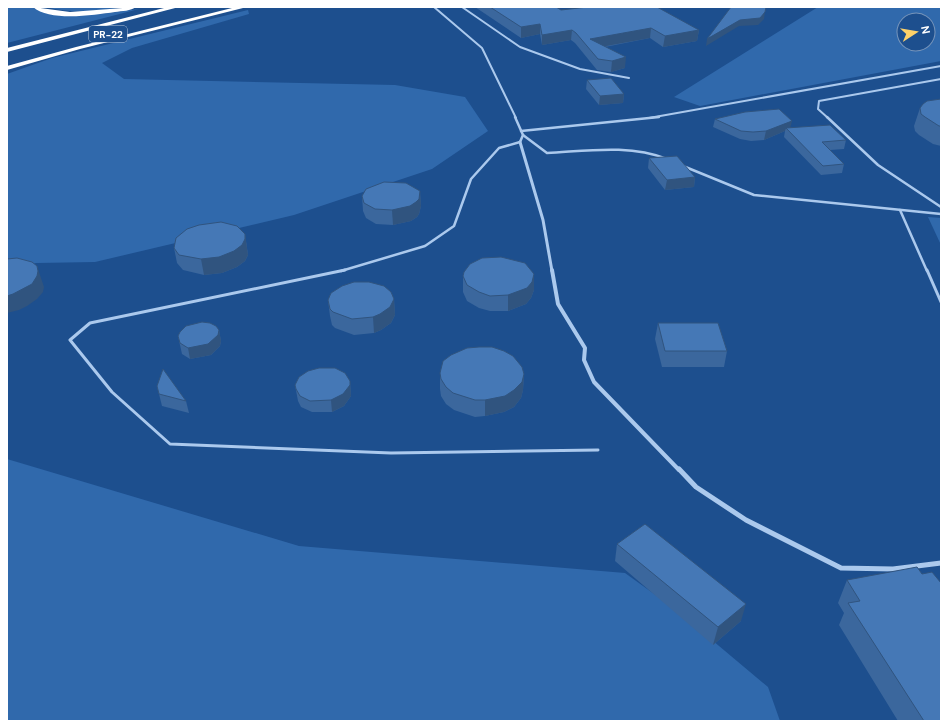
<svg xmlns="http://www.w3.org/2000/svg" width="948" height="728" viewBox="0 0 948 728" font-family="'DM Sans',sans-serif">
  <rect width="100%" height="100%" fill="#1d4f8e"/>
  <g fill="#3069ac" fill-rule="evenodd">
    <path d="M7 7H31L48 13 101 14 139 9 7 43Z"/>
    <path d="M46 7H125C99 11 72 14 46 7Z"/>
    <path d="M818 7H941V61L700 106 674 97ZM904 20H928V44H904Z"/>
    <path d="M248 10 249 14 132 48 102 63 124 79 395 85 465 97 488 131 432 169 294 215 95 262 36 263 7 270V74L52 58Z"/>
    <path d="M928 217 941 218V245Z"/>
    <path d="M7 459 299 546 625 573 675 609 768 687 780 721H7Z"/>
  </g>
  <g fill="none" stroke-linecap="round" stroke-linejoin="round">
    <g stroke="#abc9ed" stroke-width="2">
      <path d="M434 7 482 48 516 118"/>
      <path d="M462 7 520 47 580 69 629 78"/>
      <path d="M649 118 941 66"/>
      <path d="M828 118 818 109 819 101 941 79"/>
    </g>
    <g stroke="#abc9ed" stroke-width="2.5">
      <path d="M515 117 523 135 547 153C587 151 629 144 667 159"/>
      <path d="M827 117 878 165 941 207"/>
      <path d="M521 131 659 117"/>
      <path d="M683 166 754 195 941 214"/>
      <path d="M900 210 927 271"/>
      <path d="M341 271 425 246 454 226 471 179 499 148 520 142 523 135"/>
    </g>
    <g stroke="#abc9ed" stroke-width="3">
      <path d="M345 270 90 323 70 340 112 392 170 444 391 453 598 450"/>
      <path d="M927 270 941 302"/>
    </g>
    <path stroke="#abc9ed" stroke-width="3" d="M520 142 543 220 552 271"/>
    <path stroke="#abc9ed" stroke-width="4" d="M552 270 558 304 585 348 584 360 594 382 679 470"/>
    <path stroke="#abc9ed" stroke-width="5" d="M679 469 696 487 746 520 841 568 893 569 941 563"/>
    <g fill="#fff" fill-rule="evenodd">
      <path d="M33 7 70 12 136 7C131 11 122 11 115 12 94 15 50 22 33 7Z"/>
      <path d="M168 7H179L7 52V48Z"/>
      <path d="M236 7H247L80 49 7 70V66L76 47Z"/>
    </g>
  </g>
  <g fill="#3b679d">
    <path d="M475 7H556L561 10 699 30 697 41 663 47 650 38 605 47 625 68 611 72 597 70 575 43 571 40 542 45 540 34 521 38Z"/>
    <path d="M587 80 624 94 623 103 599 105 586 89Z"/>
    <path d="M941 99V146L933 144 919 135 915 131 914 126 920 108Z"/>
    <path d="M715 119 790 128 846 140 844 149 830 150 844 164 842 173 821 175 784 137 785 131 764 140 751 141 740 139 713 127Z"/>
    <path d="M649 158 695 177 694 187 665 190 648 168Z"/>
    <path d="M420 191 421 206 419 214 417 217 411 221 393 225 376 224 366 218 363 211 362 196Z"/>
    <path d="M245 234 248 255 245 261 237 267 222 273 204 275 183 270 177 263 174 248Z"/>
    <path d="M463 276 534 290 531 298 526 304 508 311H490L479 308 467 301 463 292Z"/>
    <path d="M394 299 395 315 391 323 381 330 374 333 354 335 335 328 332 325 330 316 328 300Z"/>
    <path d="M658 323 727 351 724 367H662L655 339Z"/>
    <path d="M219 330 221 341 220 346 211 355 190 359 182 354 178 336Z"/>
    <path d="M440 373 524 374 523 390 521 398 514 407 504 412 485 416 475 417 454 410 446 404 441 396 440 389Z"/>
    <path d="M350 381 351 396 344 406 332 412H312L301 407 298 401 295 385Z"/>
    <path d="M157 386 186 401 189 413 162 406Z"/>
    <path d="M617 544 741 621 713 645 615 561Z"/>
    <path d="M922 574 941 721H898L839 625 844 613 838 603 847 580Z"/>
  </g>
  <g fill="#30547f">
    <path d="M765 7H780L765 8Z"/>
    <path d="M765 12 764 19 758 25 739 26 706 46 707 39 740 20Z"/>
    <path d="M540 24V34L521 38V27Z"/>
    <path d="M651 28 650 38 590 49V39Z"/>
    <path d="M572 30 571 40 542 45V35Z"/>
    <path d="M699 30 697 41 663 47 665 36Z"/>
    <path d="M626 57 625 68 611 72 612 61Z"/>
    <path d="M624 94 623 103 599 105 600 96Z"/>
    <path d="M792 121 790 129 786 128 785 131 764 140 766 131Z"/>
    <path d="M695 177 694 187 665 190 667 180Z"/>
    <path d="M420 191 421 206 419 214 417 217 411 221 393 225 392 210Z"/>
    <path d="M245 234 248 255 245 261 237 267 222 273 204 275 201 259Z"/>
    <path d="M37 266 44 287 43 292 37 299 27 306 19 310 7 313V296Z"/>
    <path d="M534 274V290L531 298 526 304 508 311V295Z"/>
    <path d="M394 299 395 315 391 323 381 330 374 333 373 317Z"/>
    <path d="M219 330 221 341 220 346 211 355 190 359 188 348Z"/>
    <path d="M524 374 523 390 521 398 514 407 504 412 485 416V400Z"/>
    <path d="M350 381 351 396 344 406 332 412 331 400Z"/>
    <path d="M746 604 741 621 713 645 718 627Z"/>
  </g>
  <g fill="#4578b6" stroke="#30547f">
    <path d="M490 7H556L561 10 588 7H657L699 30 665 36 651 28 590 39 626 57 612 61 598 59 576 33 572 30 542 35 540 24 521 27Z"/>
    <path d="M731 7H766L765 12 760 18 740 20 707 39Z"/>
    <path d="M611 78 624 94 600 96 587 80Z"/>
    <path d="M941 99V126H939L925 117 921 114 920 108 923 104 927 101Z"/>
    <path d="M779 109 792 121 766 131 753 132 741 131 715 119 745 112Z"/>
    <path d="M830 125 846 140 822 142 844 164 823 166 786 128Z"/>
    <path d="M677 156 695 177 667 180 649 158Z"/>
    <path d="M384 182 406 183 420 191 419 199 416 202 410 206 392 210 375 209 364 203 362 196 366 189Z"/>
    <path d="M221 222 237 226 245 234V239L242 245 234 251 219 257 201 259 179 255 174 248 176 238 187 229 199 225Z"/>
    <path d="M501 257 525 263 534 274 532 282 527 288 508 295 490 296 479 292 467 285 463 276 464 272 470 264 482 258Z"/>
    <path d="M17 258 32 262 37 266 38 271 37 276 32 284 13 294 7 296V259Z"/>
    <path d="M354 282H369L384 286 391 292 394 299 390 307 380 314 373 317 352 319 333 312 330 309 328 300 331 293 342 286Z"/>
    <path d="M202 322 210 323 216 326 219 330 218 335 208 344 188 348 180 343 178 336 180 332 186 326Z"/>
    <path d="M658 323H718L727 351H665Z"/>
    <path d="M479 347H492L504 351 513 356 522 367 524 374 522 382 514 390 505 396 485 400H475L453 393 446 387 441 379 440 373 443 361 451 355 467 348Z"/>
    <path d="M319 368H335L345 373 350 381V385L343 394 331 400 310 401 300 396 296 389 295 385 299 377 308 371Z"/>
    <path d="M163 369 186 401 159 394 157 386Z"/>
    <path d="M645 524 746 604 718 627 617 544Z"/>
    <path d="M917 567 922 574 932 572 941 583V721H924L848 603 860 601 847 580Z"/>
  </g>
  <g text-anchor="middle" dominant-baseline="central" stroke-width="3" stroke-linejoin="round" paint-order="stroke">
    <rect fill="#1d4f8e" stroke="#bbcadd" stroke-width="1" x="89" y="26" width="38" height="16" rx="3"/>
    <g font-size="10" font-weight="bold" fill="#fff">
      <text x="108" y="34">PR-22</text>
    </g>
  </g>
  <rect width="948" height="728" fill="none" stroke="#ffffff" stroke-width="16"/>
  <g transform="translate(916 32) rotate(78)"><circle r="19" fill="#1d4f8e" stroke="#7795bb"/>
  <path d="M0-3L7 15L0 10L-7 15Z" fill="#fdd169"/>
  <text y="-6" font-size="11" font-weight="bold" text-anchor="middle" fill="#ffffff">N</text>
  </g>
</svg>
